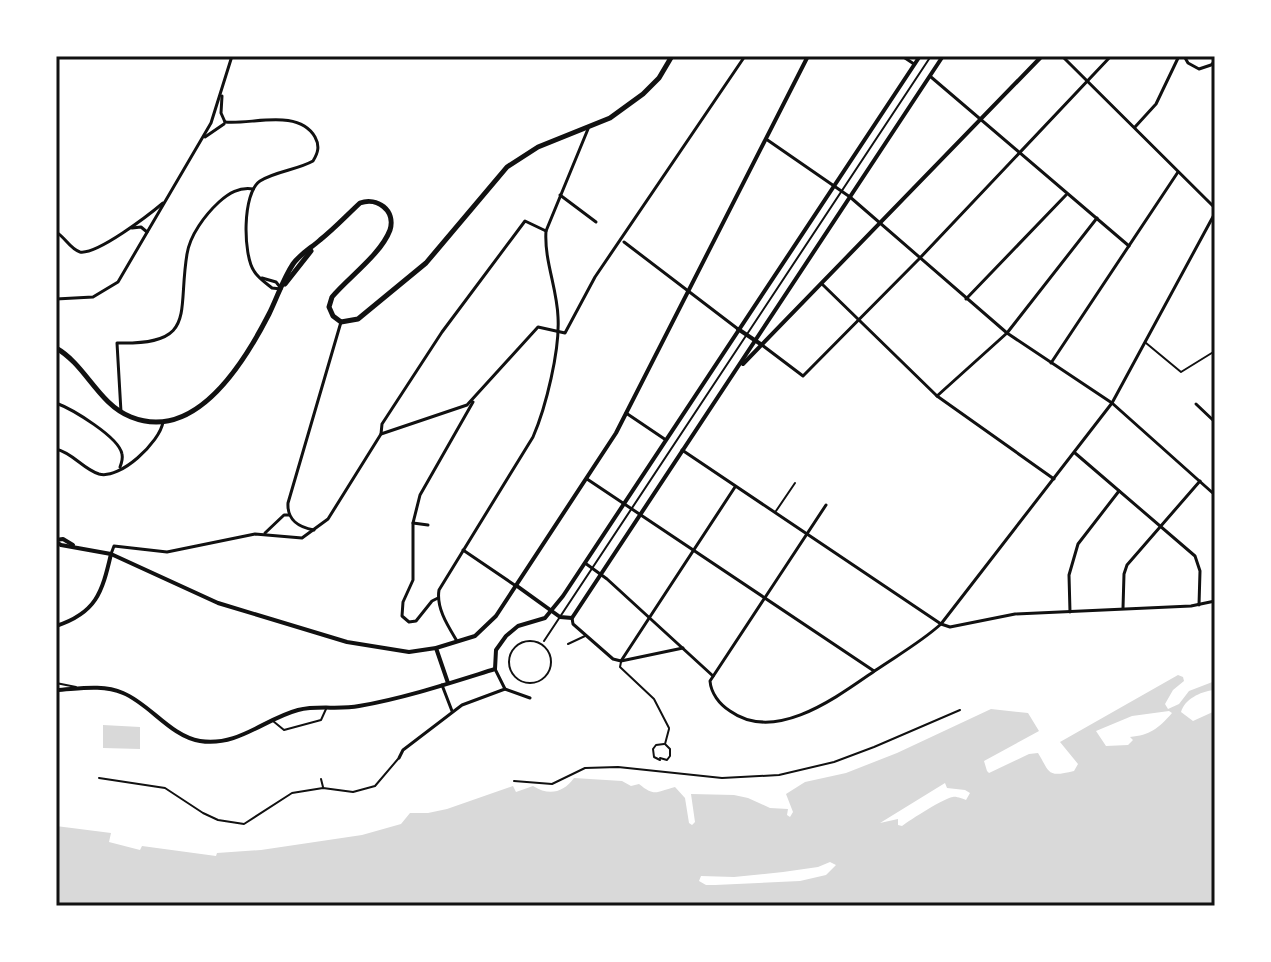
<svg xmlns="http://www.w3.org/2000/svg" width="1271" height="962" viewBox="0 0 1271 962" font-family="Poppins,sans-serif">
  <rect width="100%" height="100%" fill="#fff"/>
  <g fill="#d9d9d9" fill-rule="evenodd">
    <path d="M1178 675 1183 677 1184 681 1173 690 1165 704 1168 709 1179 704 1189 691 1215 681 1213 690C1200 692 1185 699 1181 712L1193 721 1215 711V906H56V826L111 833 109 842 140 850 142 846 216 856 217 853 261 850 362 835 401 824 410 813H428L447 809 513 786 516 792 533 786C549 796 563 793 574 778L622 781 631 786 639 784C655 797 656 792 675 787L685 798 689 823 692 825 695 822 691 794 734 795 748 798 770 808 788 809 787 815 790 817 793 812 786 794 805 782 846 773 897 753 991 709 1028 713 1039 731 984 761 987 771 989 773 1029 754 1038 753C1050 772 1046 778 1074 771L1078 764 1060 742ZM1169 711 1172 713C1158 729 1150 735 1130 737L1133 740 1128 745 1106 746 1096 731 1132 716ZM945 783 947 788 965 790 970 793 966 800C963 799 956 796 953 797 946 797 910 820 902 826L898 825V819L880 823Z"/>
    <path d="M103 725 140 727V749L103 748Z"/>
  </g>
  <path fill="#fff" d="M830 862 836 865 826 875 800 881 715 885H706L699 881 701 876 734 877 783 872 818 867Z"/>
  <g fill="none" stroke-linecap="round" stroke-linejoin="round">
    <g stroke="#111" stroke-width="2">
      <path d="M1146 343 1181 372 1215 351"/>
      <path d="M776 511 795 483"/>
      <path d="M568 644 585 636"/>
      <path d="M56 683 76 687"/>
      <path d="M273 721 284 730 321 720 326 709"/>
    </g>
    <g stroke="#111" stroke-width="2">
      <path d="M544 641 931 56"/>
      <circle cx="530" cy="662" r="21"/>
      <path d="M621 662 620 667 654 699 669 728"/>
      <path d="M660 758 667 760 670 756V749L665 744 669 729"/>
      <path d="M660 760 654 757 653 749 656 745 664 744"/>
      <path d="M99 778 165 788 203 813 218 820 244 824 292 793 323 788 353 792 375 786 398 759"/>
      <path d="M321 779 323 787"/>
      <path d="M514 781 552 784 585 768 618 767 722 778 779 775 834 762 874 747 960 710"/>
    </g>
    <g stroke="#111" stroke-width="3">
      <path d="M902 56 914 64"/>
      <path d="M1062 56 1215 208"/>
      <path d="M1184 56 1188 63 1199 69 1211 65 1215 61"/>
      <path d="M931 77 1129 246"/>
      <path d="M222 96 221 113 225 122"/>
      <path d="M225 122C251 125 298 108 315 137 320 146 318 153 313 161 297 170 276 171 260 181 242 193 243 255 254 271 258 278 266 283 272 288L281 289"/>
      <path d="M1135 127 1156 104 1179 56"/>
      <path d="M205 137 224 124"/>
      <path d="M766 139 850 197 1007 333 1112 403 1215 495"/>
      <path d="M560 195 596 222"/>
      <path d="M132 228 141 227 147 232"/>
      <path d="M56 232C65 237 70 249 80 252 97 255 150 214 163 203"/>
      <path d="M624 242 738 329"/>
      <path d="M262 278 276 282 280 287"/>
      <path d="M822 284 937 396 1054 479"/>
      <path d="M56 299 93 297 118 282 211 123 232 56"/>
      <path d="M966 299 1066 195"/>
      <path d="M762 345 803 376 919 259 1111 56"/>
      <path d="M1051 363 1178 172"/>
      <path d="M937 396 1007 333 1097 218"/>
      <path d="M56 403C72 409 119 437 122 454 123 459 122 462 120 467"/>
      <path d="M1196 404 1215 422"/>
      <path d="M121 412 117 343C198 345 177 314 187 254 190 235 205 215 219 202 229 193 239 187 253 189"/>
      <path d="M626 413 666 440"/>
      <path d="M381 434 382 424 442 332 525 221 546 231"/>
      <path d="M56 449C73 453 83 469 99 474 120 480 160 442 163 422"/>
      <path d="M682 450 941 624 1112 403 1215 213"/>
      <path d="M1075 453 1195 556 1200 571 1199 605"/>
      <path d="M587 479 874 671"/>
      <path d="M826 505 710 681C711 693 719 704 730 711 776 744 838 696 876 670 898 655 921 642 941 624L950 627 1015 614 1191 606 1215 601"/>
      <path d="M413 523 428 525"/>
      <path d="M314 530C298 527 287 520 288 503L341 322"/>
      <path d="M265 533 284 515H289"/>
      <path d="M463 550 516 586"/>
      <path d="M111 554 114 546 167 552 255 534 302 538 328 519 381 434 467 405 538 327 565 333 595 277 745 56"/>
      <path d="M585 563 607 579 713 676"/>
      <path d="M438 598 432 601 416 621 409 622 402 616 403 602 413 580V523L420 495 473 402"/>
      <path d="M1123 608 1124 574 1127 565 1200 481"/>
      <path d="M1070 612 1069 575 1078 544 1119 491"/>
      <path d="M572 618 573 624 613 659 621 661 683 648"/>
      <path d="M457 641C448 626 436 608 439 590L533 437C546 407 560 350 558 317 557 288 544 260 546 231L588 129"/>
      <path d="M621 661 735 487"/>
      <path d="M495 669 505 689 530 698"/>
      <path d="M442 685 452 711"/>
      <path d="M399 758 403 750 462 705 505 689"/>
    </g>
    <g stroke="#111" stroke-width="4">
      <path d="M738 329 762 345"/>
      <path d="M743 364 1042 56"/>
      <path d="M56 540 63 539 73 545"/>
      <path d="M56 542 61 545 111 554 218 603 347 642 409 652 436 648 475 636 496 616 616 433 808 56"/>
      <path d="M517 586 560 617 572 618 943 56"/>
      <path d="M56 626C96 613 102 593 111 554"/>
      <path d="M436 648 448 683"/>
      <path d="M56 690C78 689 102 684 123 693 150 704 170 736 200 741 238 747 264 719 298 710 318 705 339 710 359 706 405 698 450 683 495 669L496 650 506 636 518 626 545 618 563 596 920 56"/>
    </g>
    <g stroke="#111" stroke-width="5">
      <path d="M285 284 311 251"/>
      <path d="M56 348C86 365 98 404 131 417 196 443 245 361 269 314 277 298 283 279 293 264 300 254 311 248 320 240 334 229 347 215 360 203 377 197 396 210 390 230 381 254 349 277 332 297L329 307 333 316 341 322 358 319 426 263 507 167 538 147 610 118 643 94 659 78 672 56"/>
    </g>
  </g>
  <rect width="1271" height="962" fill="none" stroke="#ffffff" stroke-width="116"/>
  <rect x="58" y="58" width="1155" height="846" fill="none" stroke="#111" stroke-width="3"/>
</svg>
